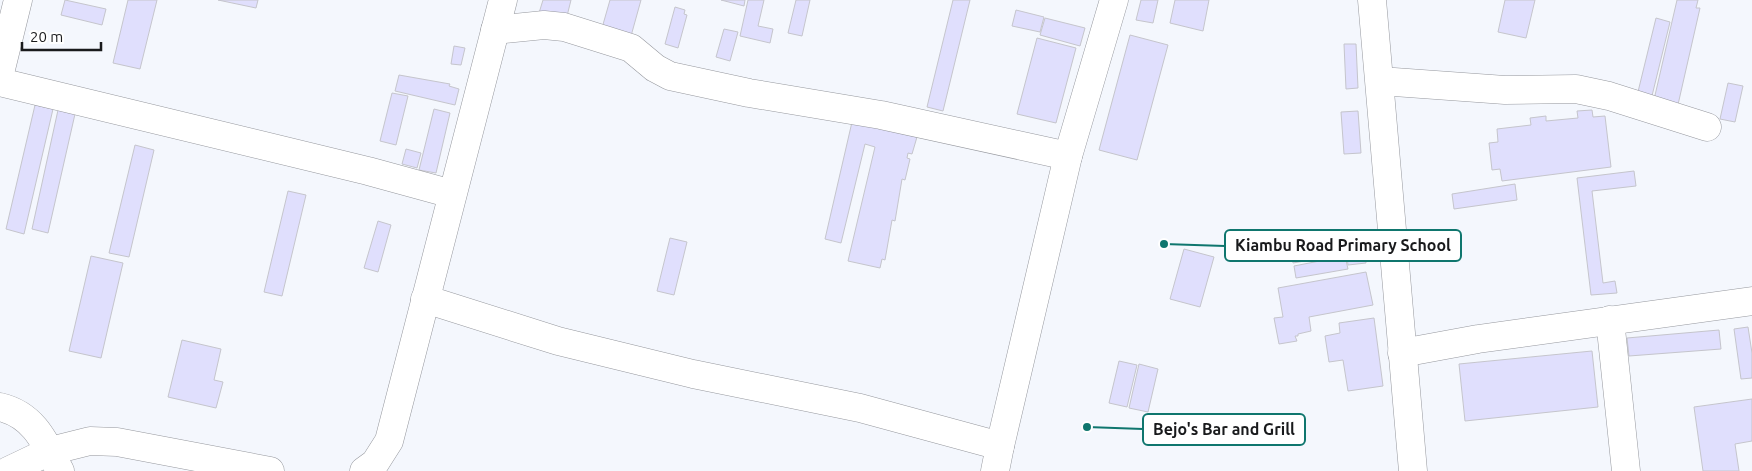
<svg xmlns="http://www.w3.org/2000/svg" width="1752" height="471" viewBox="0 0 1752 471" font-family="Ubuntu,sans-serif">
  <rect width="100%" height="100%" fill="#f4f7fd"/>
  <g fill="#e0dffd" stroke="#c5c5cc">
    <path d="M65 0 106 9 102 25 61 15Z"/>
    <path d="M128 0H157L140 69 113 63Z"/>
    <path d="M218 0H258L256 8Z"/>
    <path d="M543 0H571L566 20 539 13Z"/>
    <path d="M610 0H641L631 36 602 28Z"/>
    <path d="M721 0H745L744 6Z"/>
    <path d="M748 0H764L758 26 773 29 770 43 740 36Z"/>
    <path d="M796 0H810L802 36 788 33Z"/>
    <path d="M953 0H970L943 111 927 107Z"/>
    <path d="M1141 0H1158L1153 23 1136 20Z"/>
    <path d="M1175 0H1209L1203 31 1170 23Z"/>
    <path d="M1505 0H1535L1526 38 1498 32Z"/>
    <path d="M1677 0H1698L1696 8H1700L1677 109 1653 104Z"/>
    <path d="M675 7 685 10 684 14 687 15 678 48 665 44Z"/>
    <path d="M1016 10 1044 17 1040 32 1012 26Z"/>
    <path d="M1045 18 1085 28 1080 46 1040 35Z"/>
    <path d="M1656 18 1670 22 1650 104 1636 100Z"/>
    <path d="M724 29 738 32 730 61 716 57Z"/>
    <path d="M1130 35 1168 45 1137 160 1099 150Z"/>
    <path d="M1037 38 1076 48 1056 123 1017 114Z"/>
    <path d="M1344 44H1356L1358 88 1346 89Z"/>
    <path d="M454 46 465 48 461 65 451 64Z"/>
    <path d="M399 75 450 84 449 86 459 89 455 105 395 91Z"/>
    <path d="M1728 83 1743 86 1735 122 1720 119Z"/>
    <path d="M392 93 408 96 396 145 380 141Z"/>
    <path d="M35 105 53 109 24 234 6 229Z"/>
    <path d="M434 109 450 113 436 173 419 170Z"/>
    <path d="M58 110 75 114 48 233 32 229Z"/>
    <path d="M1592 110 1593 117 1605 116 1611 167 1502 181 1500 169 1492 170 1489 143 1498 142 1497 129 1531 125 1530 118 1546 116V121L1578 118 1577 111Z"/>
    <path d="M1358 111 1361 153 1344 154 1341 112Z"/>
    <path d="M852 122 917 137 912 154 908 153 907 158 910 159 905 180 902 179 895 221 892 220 885 260 882 259 880 268 848 261 875 147 865 144 841 243 825 239Z"/>
    <path d="M135 145 154 150 129 257 109 253Z"/>
    <path d="M406 149 421 153 417 168 402 164Z"/>
    <path d="M1634 171 1636 186 1592 191 1603 283 1615 281 1617 293 1591 295 1577 178Z"/>
    <path d="M1515 184 1517 200 1454 209 1452 194Z"/>
    <path d="M288 191 306 195 282 296 264 292Z"/>
    <path d="M378 221 391 225 378 272 364 268Z"/>
    <path d="M1343 237 1345 254 1293 263 1290 246Z"/>
    <path d="M670 238 687 242 674 295 657 291Z"/>
    <path d="M1363 238 1366 263 1348 265 1345 240Z"/>
    <path d="M1184 249 1214 257 1200 307 1170 299Z"/>
    <path d="M91 256 123 263 101 358 69 351Z"/>
    <path d="M1345 256 1348 269 1296 278 1294 266Z"/>
    <path d="M1366 272 1373 305 1309 317 1311 331 1298 334V336H1295L1297 341 1279 344 1274 318 1283 317 1278 288Z"/>
    <path d="M1374 318 1383 386 1348 391 1343 360 1329 362 1325 336 1340 333 1339 323Z"/>
    <path d="M1748 327 1752 353V378L1741 379 1734 329Z"/>
    <path d="M1719 330 1721 349 1629 356 1627 338Z"/>
    <path d="M182 340 221 349 214 380 223 382 216 408 168 397Z"/>
    <path d="M1592 351 1598 407 1465 421 1459 364Z"/>
    <path d="M1119 361 1137 365 1127 407 1109 403Z"/>
    <path d="M1139 364 1158 369 1148 412 1129 408Z"/>
    <path d="M1752 399V441L1735 444 1739 471H1703L1694 407Z"/>
  </g>
  <g fill="none" stroke-linecap="round" stroke-linejoin="round">
    <g stroke="#96989e" stroke-width="29">
      <g id="minor">
        <path d="M1372 0 1413 471"/>
        <path d="M495 30 544 25 564 27 631 48 655 68 670 76 749 93 881 115 1068 156"/>
        <path d="M0 73 18 0"/>
        <path d="M1380 81 1505 90 1576 89 1609 96 1707 127"/>
        <path d="M0 82 368 171 452 194"/>
        <path d="M425 299 558 341 693 374 860 408 1000 446 995 471"/>
        <path d="M1610 320 1626 471"/>
        <path d="M1402 353 1478 339 1752 301"/>
        <path d="M0 407C34 415 45 442 60 471"/>
        <path d="M1000 446 1068 156 1114 0"/>
        <path d="M8 471 50 451 90 441 117 442 270 471"/>
        <path d="M364 471 375 463 389 441 503 0"/>
      </g>
    </g>
    <use href="#minor" stroke="#fff" stroke-width="28"/>
  </g>
  <path fill="none" stroke="#0f766e" stroke-width="2" d="M1164 244L1225 246M1087 427L1143 429"/>
  <g fill="#0f766e" stroke="#fff" stroke-width="2">
    <circle cx="1164" cy="244" r="5"/>
    <circle cx="1087" cy="427" r="5"/>
  </g>
  <g fill="#fff" stroke="#0f766e" stroke-width="2">
    <rect x="1225" y="230" width="236" height="31" rx="5"/>
    <rect x="1143" y="414" width="162" height="31" rx="5"/>
  </g>
  <g font-size="16" text-anchor="middle" font-weight="bold" fill="#191a1c">
    <text x="1343" y="251">Kiambu Road Primary School</text>
    <text x="1224" y="435">Bejo's Bar and Grill</text>
  </g>
  <path d="M22 42v8h79v-8" fill="none" stroke="#191a1c" stroke-width="2.5"/>
  <text x="30" y="42" font-size="15" fill="#191a1c" stroke="#ffffff" stroke-width="4" paint-order="stroke">20 m</text>
</svg>
